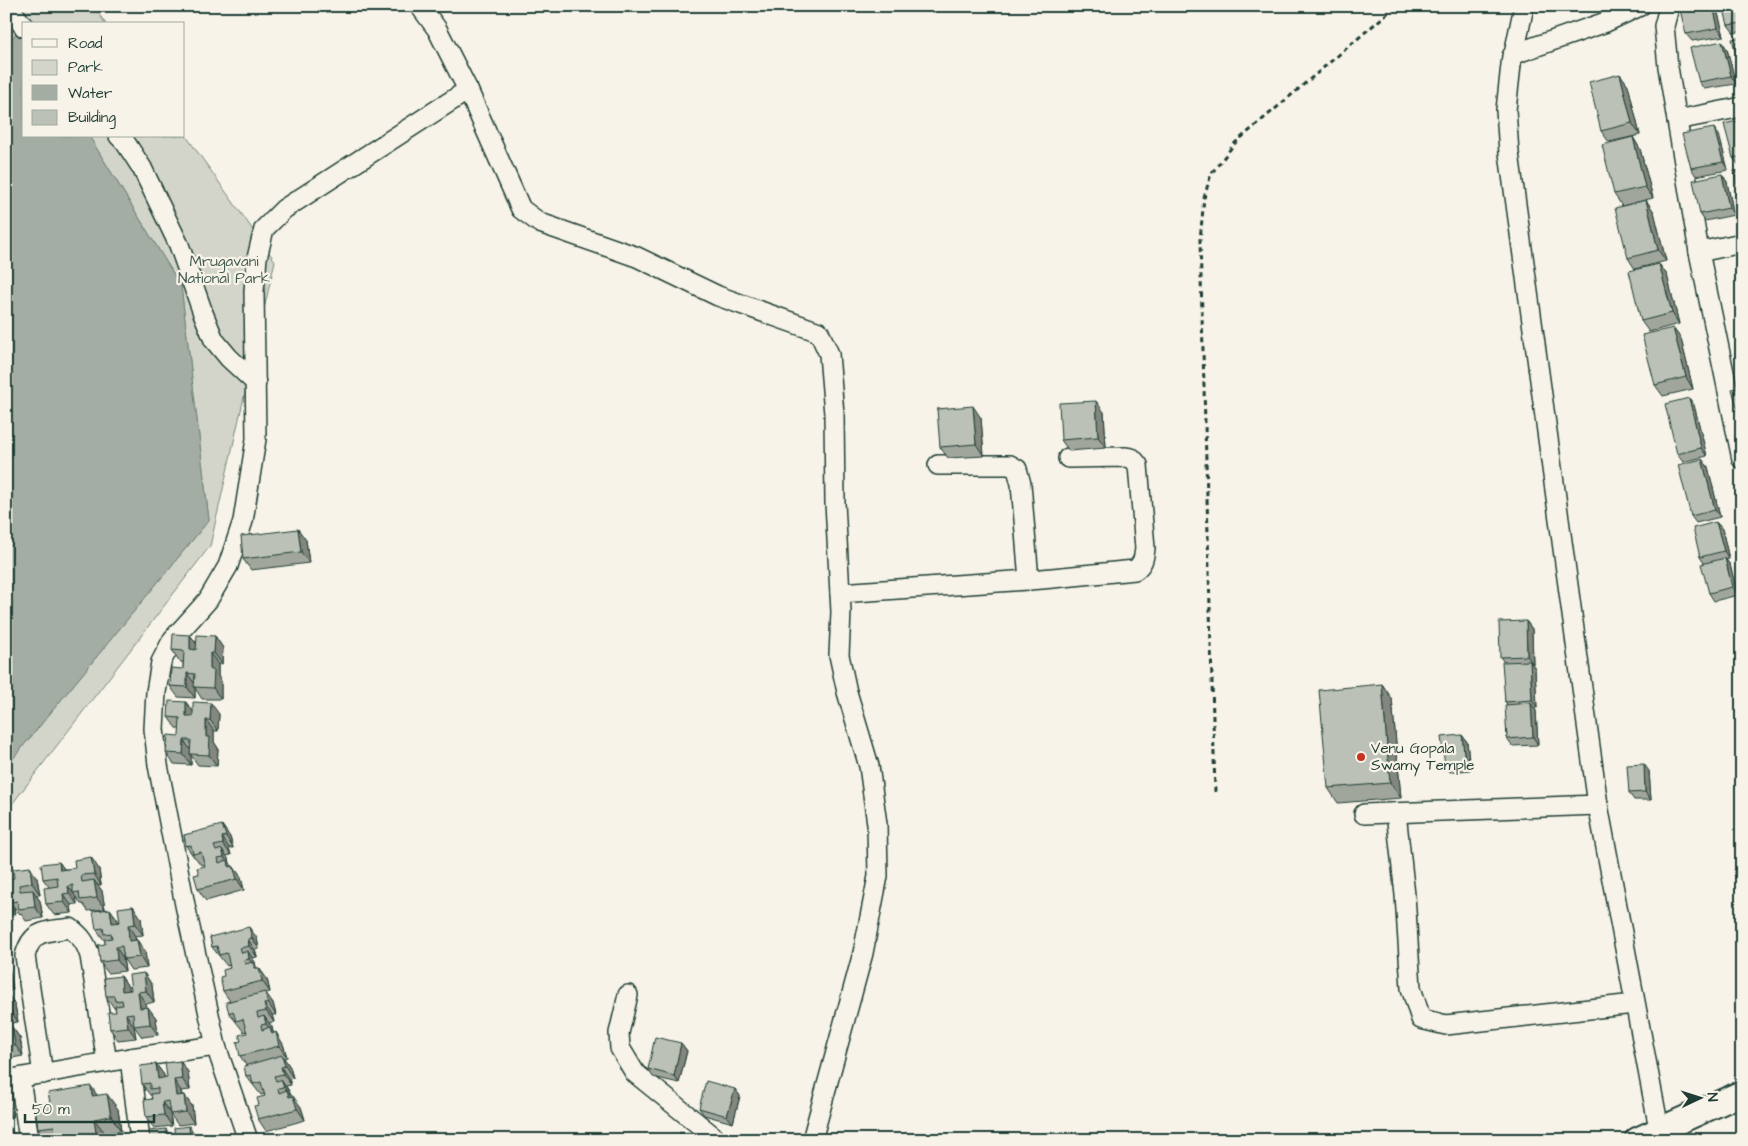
<svg xmlns="http://www.w3.org/2000/svg" width="1748" height="1146" viewBox="0 0 1748 1146" font-family="'Architects Daughter',sans-serif">
  <rect width="100%" height="100%" fill="#f7f3e8"/>
  <filter id="ink" filterUnits="userSpaceOnUse"><feTurbulence type="fractalNoise" baseFrequency=".02" numOctaves="2"/><feDisplacementMap in="SourceGraphic" scale="10" xChannelSelector="R" yChannelSelector="G"/><feConvolveMatrix kernelMatrix="1 2 1 2 8 2 1 2 1" color-interpolation-filters="sRGB"/></filter>
  <g filter="url(#ink)">
    <g fill="#d3d5ca" stroke="#79897f">
      <path d="M6 6H93L106 24H24L6 46Z"/>
      <path d="M184 133 275 261 210 546 6 812V767L209 520 181 286 89 136H184Z"/>
    </g>
    <path fill="#a4ada3" stroke="#6f8077" d="M22 26 24 29V136H89L181 286 209 520 6 767V46Z"/>
    <g fill="none" stroke-linecap="round" stroke-linejoin="round">
      <g stroke="#1f3d34" stroke-width="22">
        <g id="minor">
          <path d="M8 6 24 27"/>
          <path d="M420 6 437 29 468 90 521 209 540 223 637 257 718 296 819 332 829 354 834 414 835 503 841 612 839 655 847 692 869 766 877 824 878 876 863 953 812 1140"/>
          <path d="M1524 6 1514 54 1512 56 1506 110 1509 153 1598 805 1659 1129"/>
          <path d="M1668 11 1664 26 1668 67 1699 252 1742 459"/>
          <path d="M1514 54 1606 22 1640 6"/>
          <path d="M1677 120 1742 107"/>
          <path d="M119 136 125 142 142 168 179 245 203 313 214 340 229 358 256 383"/>
          <path d="M1699 252 1742 243"/>
          <path d="M938 465H1010L1017 469 1021 484 1029 580"/>
          <path d="M840 593 1042 579 1135 570C1143 564 1144 558 1145 548L1138 465 1132 458 1126 457 1068 458"/>
          <path d="M1396 813 1405 895 1411 988 1421 1019 1446 1025 1634 1004"/>
          <path d="M1364 814 1598 805"/>
          <path d="M628 995 619 1033 620 1048 635 1073 713 1136 715 1140"/>
          <path d="M130 1058 140 1140"/>
          <path d="M43 1074 25 956C32 929 46 932 70 928 81 936 86 943 90 956L107 1062"/>
          <path d="M20 1078 29 1140"/>
          <path d="M6 1080 130 1058 216 1046"/>
          <path d="M248 1140 216 1046 185 905 158 765 154 729 156 692 161 662 173 639 208 600 228 566 243 521 256 439 254 291 257 258 264 229 284 209 468 90"/>
        </g>
      </g>
      <g stroke="#1f3d34" stroke-width="28">
        <path id="major" d="M1637 1140 1742 1093"/>
      </g>
      <path stroke="#1f3d34" stroke-width="3" stroke-dasharray="5 4" stroke-linecap="butt" d="M1215 792 1200 240 1204 198 1211 174 1235 143 1396 6"/>
      <use href="#minor" stroke="#f7f3e8" stroke-width="19"/>
      <use href="#major" stroke="#f7f3e8" stroke-width="24"/>
    </g>
    <g fill="#a1a69d" stroke="#1f3d34">
      <path d="M1716 6 1724 36 1692 41 1686 34Z"/>
      <path d="M1742 6V31L1734 33 1728 25Z"/>
      <path d="M1727 49 1736 84 1704 89 1699 82Z"/>
      <path d="M1620 74 1628 85 1640 135 1609 142 1601 131Z"/>
      <path d="M1742 120V165H1739L1733 158Z"/>
      <path d="M1719 135 1728 170 1696 176 1691 168Z"/>
      <path d="M1633 137 1640 149 1653 198 1622 206 1614 194Z"/>
      <path d="M1722 174 1727 182 1734 215 1705 221 1700 214Z"/>
      <path d="M1646 200 1654 212 1666 261 1635 269 1628 258Z"/>
      <path d="M1659 264 1667 275 1679 324 1649 332 1641 321Z"/>
      <path d="M1673 328 1681 339 1693 389 1663 396 1655 385Z"/>
      <path d="M1689 398 1694 405 1707 456 1683 462 1677 454Z"/>
      <path d="M1104 412 1106 448 1069 451 1061 440Z"/>
      <path d="M981 418 984 456 948 458 940 447Z"/>
      <path d="M1702 459 1708 467 1720 517 1696 523 1691 516Z"/>
      <path d="M1716 522 1722 529 1729 559 1726 560 1730 565 1738 595 1714 601 1709 593 1704 563 1700 557Z"/>
      <path d="M306 540 309 563 251 570 243 559Z"/>
      <path d="M1526 621 1532 629 1533 664H1532L1535 668 1537 708H1534L1536 711 1538 745 1512 746 1507 739V704L1505 702 1504 662 1500 657Z"/>
      <path d="M190 635 197 644 215 636 223 648 222 664H218V676L221 681V699H202L195 688V698L178 697 170 686 183 669V662H180L172 650Z"/>
      <path d="M1382 684 1392 699 1401 798 1338 803 1328 788Z"/>
      <path d="M193 711 219 714 218 731H214V742L218 748 217 766 198 765 191 755V765L174 764 166 753 179 736 180 729 176 728 168 717Z"/>
      <path d="M1462 735 1467 742 1470 770 1450 772 1445 765Z"/>
      <path d="M1649 771 1651 800H1634L1629 793Z"/>
      <path d="M184 835 230 837 233 848H229L231 855 226 856 229 860 231 866H233L241 877 244 890 206 901 198 889 199 874 205 866 204 864 201 865 195 857H194L186 846Z"/>
      <path d="M59 862 64 869H99L101 885H98L102 891 105 909 88 911 83 904H81L76 897 77 904 71 905 72 913 54 915 46 904 49 887 43 879Z"/>
      <path d="M37 878 40 895H36L40 901 43 918 26 921 21 913 20 914 14 907 15 914 9 915 10 923H6V879Z"/>
      <path d="M133 906 141 918 143 935 135 936 136 940H137L145 951 147 968 131 970 123 958 125 971 108 973 100 962 105 944V940H104L96 929 110 909 118 920V923L120 922Z"/>
      <path d="M210 937 257 938 259 949 255 950 257 957 252 958 255 962 256 967 257 968H259L267 979 270 992 266 993 273 1003 276 1015H272L274 1022 269 1023 272 1027 273 1032 283 1044 287 1057 284 1058 290 1067 293 1078 289 1079 291 1085 286 1086 289 1091 291 1096 301 1107 305 1120 266 1131 258 1119 259 1105 265 1096 264 1094 261 1095 246 1076V1065L240 1056 241 1041 247 1033V1031L244 1032 229 1013 230 1001 223 991 224 976 230 968V965L227 966 212 947Z"/>
      <path d="M6 966 10 972 13 990 6 991Z"/>
      <path d="M144 973 152 985 154 1002 146 1004 147 1007 156 1018 158 1035 142 1037 134 1026 136 1038 118 1040 110 1029 116 1012V1008H114L106 996 121 976 129 988V990H131Z"/>
      <path d="M6 994H8L15 1005 18 1022 10 1023 11 1027H12L20 1038 23 1056 6 1059Z"/>
      <path d="M681 1043 687 1051 679 1083 653 1077 648 1069Z"/>
      <path d="M180 1061 188 1072 190 1090 181 1091 182 1095H184L192 1106 194 1123 178 1125 170 1114 172 1126 154 1128 146 1117 152 1099 151 1095H150L142 1084 156 1064 164 1075V1078L167 1077Z"/>
      <path d="M735 1089 740 1096 733 1123 704 1115 699 1108Z"/>
      <path d="M97 1095 118 1109 121 1131 105 1133V1140H46L38 1128Z"/>
      <path d="M6 1098 9 1102 11 1118 6 1119Z"/>
    </g>
    <g fill="#83877f" stroke="#1f3d34">
      <path d="M1713 6H1716L1724 36 1718 28Z"/>
      <path d="M1722 41 1727 49 1736 84 1731 76Z"/>
      <path d="M1620 74 1628 85 1640 135 1632 123Z"/>
      <path d="M1714 128 1719 135 1728 170 1723 162Z"/>
      <path d="M1633 137 1640 149 1653 198 1645 187Z"/>
      <path d="M1722 174 1727 182 1734 215 1729 208Z"/>
      <path d="M1646 200 1654 212 1666 261 1658 250Z"/>
      <path d="M1659 264 1667 275 1679 324 1672 313Z"/>
      <path d="M1673 328 1681 339 1693 389 1686 377Z"/>
      <path d="M1689 398 1694 405 1707 456 1701 448Z"/>
      <path d="M1096 401 1104 412 1106 448 1098 437Z"/>
      <path d="M973 406 981 418 984 456 976 444Z"/>
      <path d="M1702 459 1708 467 1720 517 1715 510Z"/>
      <path d="M1716 522 1722 529 1729 559 1724 551Z"/>
      <path d="M298 529 306 540 309 563 301 552Z"/>
      <path d="M1725 558 1730 565 1738 595 1732 587Z"/>
      <path d="M1526 621 1532 629 1533 664 1527 656Z"/>
      <path d="M190 635 198 646 197 660 190 649Z"/>
      <path d="M215 636 223 648 222 664 214 653Z"/>
      <path d="M210 653 218 664V676L221 681V699L213 688 210 670Z"/>
      <path d="M1530 661 1535 668 1537 708 1532 700Z"/>
      <path d="M187 673 195 684V698L187 687Z"/>
      <path d="M1382 684 1392 699 1401 798 1390 783Z"/>
      <path d="M186 702 194 713V727L186 716Z"/>
      <path d="M211 703 219 714 218 731 210 720Z"/>
      <path d="M1531 703 1536 711 1538 745 1533 737Z"/>
      <path d="M206 720 214 731V742L218 748 217 766 209 755 206 737Z"/>
      <path d="M1462 735 1467 742 1470 770 1465 762Z"/>
      <path d="M184 740 191 751 190 754 191 755V765L183 754Z"/>
      <path d="M1644 764 1649 771 1651 800 1645 792Z"/>
      <path d="M222 825 230 837 233 848 226 836Z"/>
      <path d="M222 837 229 848 231 855 223 844Z"/>
      <path d="M222 849 229 860 231 865 234 870 233 866 241 877 244 890 237 879 229 867 228 864 224 857Z"/>
      <path d="M91 857 99 869 101 885 94 874Z"/>
      <path d="M59 862 67 873 60 870Z"/>
      <path d="M30 867 37 878 40 895 32 883Z"/>
      <path d="M94 880 102 891 105 909 97 898Z"/>
      <path d="M68 886 76 897 77 904 69 893Z"/>
      <path d="M33 890 40 901 43 918 35 907Z"/>
      <path d="M63 894 71 905 72 913 64 902Z"/>
      <path d="M6 896 14 907 15 914 7 903Z"/>
      <path d="M133 906 141 918 143 935 135 924Z"/>
      <path d="M110 909 118 920 120 935 112 923Z"/>
      <path d="M6 910 9 915 10 923 6 917Z"/>
      <path d="M128 925 135 936 137 952 129 941Z"/>
      <path d="M249 927 257 938 259 949 252 938Z"/>
      <path d="M248 939 255 950 257 957 249 946Z"/>
      <path d="M137 940 145 951 147 968 140 957Z"/>
      <path d="M116 947 123 958 125 971 117 960Z"/>
      <path d="M248 951 255 962 256 967 260 971 259 968 267 979 270 992 262 981 255 968 254 966 249 959Z"/>
      <path d="M6 966 10 972 13 990 6 981Z"/>
      <path d="M144 973 152 985 154 1002 146 991Z"/>
      <path d="M121 976 129 988 130 1002 122 991Z"/>
      <path d="M138 992 146 1004 148 1019 140 1008Z"/>
      <path d="M265 992 273 1003 276 1015 268 1003Z"/>
      <path d="M8 994 15 1005 18 1022 10 1011Z"/>
      <path d="M264 1004 272 1015 274 1022 266 1011Z"/>
      <path d="M148 1007 156 1018 158 1035 150 1024Z"/>
      <path d="M126 1014 134 1026 136 1038 128 1027Z"/>
      <path d="M264 1016 272 1027 273 1032 277 1037 276 1032 283 1044 287 1057 279 1046 272 1034 271 1031 266 1024Z"/>
      <path d="M6 1018 10 1023 11 1029 6 1022Z"/>
      <path d="M12 1027 20 1038 23 1056 15 1045Z"/>
      <path d="M681 1043 687 1051 679 1083 674 1076Z"/>
      <path d="M282 1055 290 1067 293 1078 285 1066Z"/>
      <path d="M180 1061 188 1072 190 1090 182 1079Z"/>
      <path d="M156 1064 164 1075 166 1090 158 1079Z"/>
      <path d="M281 1067 289 1079 291 1085 283 1074Z"/>
      <path d="M174 1080 181 1091 183 1107 176 1096Z"/>
      <path d="M281 1080 289 1091 291 1095 294 1100 293 1096 301 1107 305 1120 289 1097 288 1093 284 1087Z"/>
      <path d="M91 1086 101 1101 92 1096Z"/>
      <path d="M735 1089 740 1096 733 1123 727 1116Z"/>
      <path d="M107 1094 118 1109 121 1131 111 1116Z"/>
      <path d="M184 1095 192 1106 194 1123 186 1112Z"/>
      <path d="M6 1098 9 1102 11 1118 6 1111Z"/>
      <path d="M162 1102 170 1113 172 1126 164 1115Z"/>
      <path d="M94 1119 105 1133V1140H97Z"/>
      <path d="M6 1123 14 1134 15 1140H8Z"/>
      <path d="M189 1126 197 1137V1140H190Z"/>
      <path d="M166 1129 173 1140H167Z"/>
      <path d="M693 1134 697 1140H692Z"/>
    </g>
    <g fill="#bbc1b6" stroke="#1f3d34">
      <path d="M1679 6H1713L1718 28 1686 34Z"/>
      <path d="M1723 6H1742V23L1728 25Z"/>
      <path d="M1742 37V73H1741L1732 39Z"/>
      <path d="M1722 41 1731 76 1699 82 1690 48Z"/>
      <path d="M1620 74 1632 123 1601 131 1589 82Z"/>
      <path d="M1742 120V156L1733 158 1724 124Z"/>
      <path d="M1714 128 1723 162 1691 168 1682 134Z"/>
      <path d="M1633 137 1645 187 1614 194 1602 145Z"/>
      <path d="M1742 170V205H1741L1734 171Z"/>
      <path d="M1722 174 1729 208 1700 214 1693 180Z"/>
      <path d="M1646 200 1658 250 1628 258 1615 208Z"/>
      <path d="M1659 264 1672 313 1641 321 1629 271Z"/>
      <path d="M1673 328 1686 377 1655 385 1642 335Z"/>
      <path d="M1742 387V422H1741L1732 389Z"/>
      <path d="M1689 398 1701 448 1677 454 1665 404Z"/>
      <path d="M1096 401 1098 437 1061 440 1059 403Z"/>
      <path d="M973 406 976 444 940 447 937 409Z"/>
      <path d="M1702 459 1715 510 1691 516 1678 465Z"/>
      <path d="M1716 522 1724 551 1700 557 1693 528Z"/>
      <path d="M298 529 301 552 243 559 241 536Z"/>
      <path d="M1725 558 1732 587 1709 593 1701 564Z"/>
      <path d="M1526 621 1527 656 1500 657 1499 622Z"/>
      <path d="M173 634 190 635V649L196 650 197 635 215 636 214 653H210V670H214L213 688 194 687 195 674 187 673V687L170 686 171 668 183 669 184 651 172 650Z"/>
      <path d="M1530 661 1532 700 1505 702 1502 662Z"/>
      <path d="M1382 684 1390 783 1328 788 1319 690Z"/>
      <path d="M169 701 186 702V716H193V702L211 703 210 720H206V737H210L209 755 190 754 191 740H184L183 754 166 753 168 735 179 736 180 718 168 717Z"/>
      <path d="M1531 703 1533 737 1507 739 1505 705Z"/>
      <path d="M1462 735 1465 762 1445 765 1441 737Z"/>
      <path d="M1644 764 1645 792 1629 793 1627 765Z"/>
      <path d="M222 825 226 836 222 837 223 844 214 846 216 851 222 849 224 857 218 858 219 863 228 860 229 867 233 866 237 879 198 889 194 875 199 874 197 868 205 866 201 852 193 854 191 845 186 846 184 835Z"/>
      <path d="M91 857 94 874 81 875 82 882 94 880 97 898 80 900 79 892 73 893V885L68 886 69 893 63 894 64 902 46 904 44 888 58 886 57 877 43 879 41 864 59 862 60 870 75 868 74 860Z"/>
      <path d="M30 867 32 883 19 885 20 891 33 890 35 907 19 909 17 901 12 902 11 895H6V879L14 878 13 869Z"/>
      <path d="M133 906 135 924 128 925 129 941 137 940 140 957 124 959 122 946 116 947 117 960 100 962 98 945 105 944V939L112 938 111 933 104 934 103 928 96 929 93 911 110 909 112 923 120 922 118 908Z"/>
      <path d="M249 927 252 938 248 939 249 946 240 948 242 953 248 951 249 959 244 960 245 964 253 962 255 968H259L262 981 223 991 220 977 224 976 223 970 230 968 227 953 219 955 217 946 212 947 210 937Z"/>
      <path d="M144 973 146 991 138 992 140 1008 148 1007 150 1024 134 1026 133 1013 126 1014 128 1027 110 1029 108 1012H116L115 1006 123 1005 122 1000 115 1001 114 996H106L104 978 121 976 122 991 131 990 129 975Z"/>
      <path d="M265 992 268 1003 264 1004 266 1011 257 1013 258 1018 264 1016 266 1024 261 1025 262 1030 270 1027 272 1034 276 1032 279 1046 240 1056 237 1042 241 1041 239 1035 247 1033 243 1019 236 1021 233 1011 229 1013 226 1002Z"/>
      <path d="M6 994H8L10 1011H6Z"/>
      <path d="M12 1027 15 1045 6 1046V1028Z"/>
      <path d="M655 1037 681 1043 674 1076 648 1069Z"/>
      <path d="M282 1055 285 1066 281 1067 283 1074 274 1076 276 1081 281 1080 284 1087 278 1088 279 1093 287 1090 289 1097 293 1096 297 1109 258 1119 254 1106 259 1105 257 1098 265 1096 261 1082 253 1084 251 1075 246 1076 244 1066Z"/>
      <path d="M180 1061 182 1079 174 1080 176 1096 184 1095 186 1112 170 1114 168 1101 162 1102 164 1115 146 1117 144 1100 152 1099 151 1094 158 1093V1088L150 1089V1083L142 1084 140 1066 156 1064 158 1079 167 1077 165 1063Z"/>
      <path d="M706 1081 735 1089 727 1116 699 1108Z"/>
      <path d="M91 1086 92 1096 107 1094 111 1116 94 1119 97 1140H56L54 1126 38 1128 35 1105 50 1102 48 1093Z"/>
      <path d="M6 1125 8 1140H6Z"/>
      <path d="M189 1126 190 1140H175L174 1128Z"/>
      <path d="M166 1129 167 1140H150L149 1131Z"/>
      <path d="M680 1132 693 1134 692 1140H671L672 1136H679Z"/>
    </g>
  </g>
  <circle fill="#c8321e" stroke="#f7f3e8" stroke-width="2" cx="1361" cy="757" r="5"/>
  <g text-anchor="middle" dominant-baseline="central" stroke-width="4.5" stroke-linejoin="round" paint-order="stroke">
    <g font-size="15" fill="#435b52" stroke="#f7f3e8">
      <text x="224" y="261">Mrugavani<tspan x="224" dy="17">National Park</tspan></text>
    </g>
    <g font-size="15" fill="#1f3d34" stroke="#f7f3e8" text-anchor="start">
      <text x="1371" y="748">Venu Gopala<tspan x="1371" dy="17">Swamy Temple</tspan></text>
    </g>
  </g>
  <rect width="1748" height="1146" fill="none" stroke="#f7f3e8" stroke-width="25"/>
  <rect x="12" y="12" width="1723" height="1121" fill="none" stroke="#1f3d34" stroke-width="2" filter="url(#ink)"/>
  <rect x="22" y="22" width="162" height="115" fill="#f7f3e8" stroke="#a1aaa0"/>
  <rect x="32" y="39" width="25" height="8" fill="#f7f3e8" stroke="#a1aaa0"/>
  <text x="68" y="48" font-size="15" fill="#1f3d34">Road</text>
  <rect x="32" y="60" width="25" height="15" fill="#d3d5ca" stroke="#a1aaa0"/>
  <text x="68" y="72" font-size="15" fill="#1f3d34">Park</text>
  <rect x="32" y="85" width="25" height="15" fill="#a4ada3" stroke="#a1aaa0"/>
  <text x="68" y="98" font-size="15" fill="#1f3d34">Water</text>
  <rect x="32" y="110" width="25" height="15" fill="#bbc1b6" stroke="#a1aaa0"/>
  <text x="68" y="122" font-size="15" fill="#1f3d34">Building</text>
  <g transform="translate(1700 1098) rotate(86)" stroke="#f7f3e8" stroke-width="4" paint-order="stroke">
  <path d="M0-4L9 19L0 12L-9 19Z" fill="#1f3d34"/>
  <text y="-8" font-size="14" font-weight="bold" text-anchor="middle" fill="#1f3d34">N</text>
  </g>
  <path d="M25 1114v8h129v-8" fill="none" stroke="#1f3d34" stroke-width="2.5"/>
  <text x="32" y="1114" font-size="15" fill="#1f3d34" stroke="#f7f3e8" stroke-width="4" paint-order="stroke">50 m</text>
</svg>
